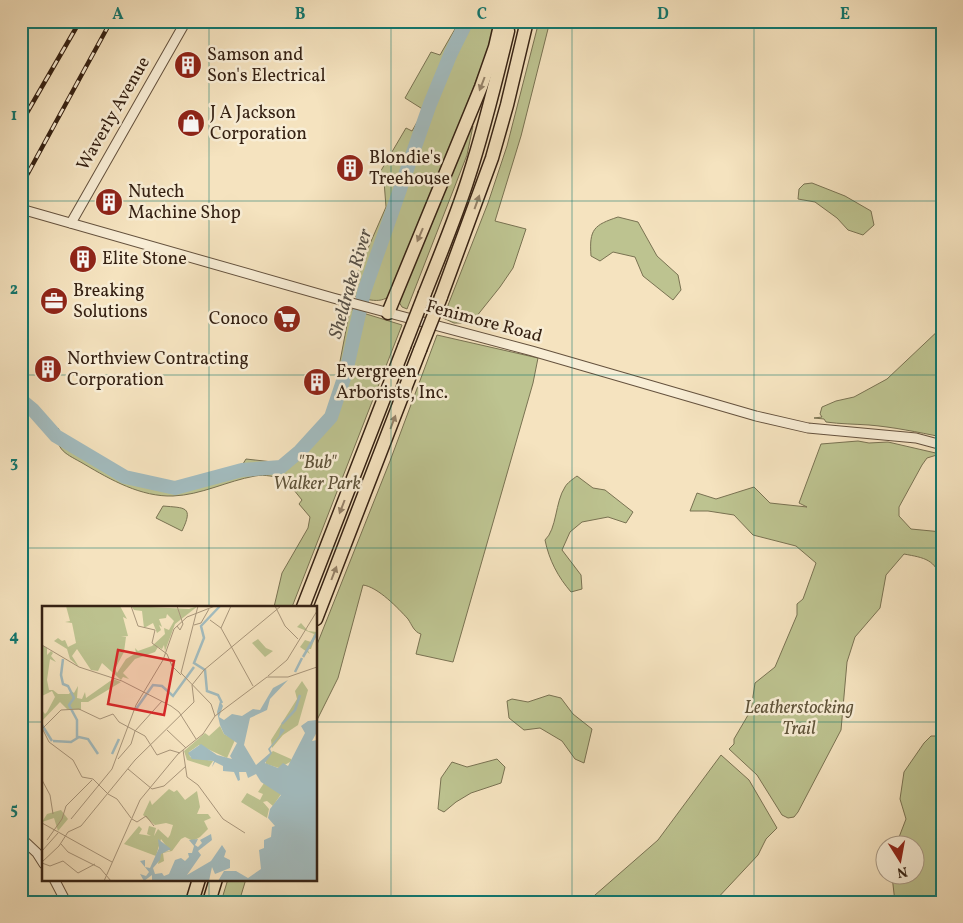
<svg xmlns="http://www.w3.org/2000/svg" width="963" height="923" viewBox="0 0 963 923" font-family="Vollkorn,serif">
  <rect width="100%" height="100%" fill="#f5e3bf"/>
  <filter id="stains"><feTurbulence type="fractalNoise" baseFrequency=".004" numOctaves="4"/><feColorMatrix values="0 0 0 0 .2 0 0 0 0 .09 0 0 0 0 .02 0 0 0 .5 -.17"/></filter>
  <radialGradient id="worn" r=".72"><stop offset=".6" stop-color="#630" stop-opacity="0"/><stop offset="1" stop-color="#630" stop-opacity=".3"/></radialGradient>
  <g fill="#bdc390" stroke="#797252">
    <path d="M447 21H496L493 36 458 128 388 297C377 305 360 297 348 294L386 207 384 181 379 174 406 128 412 131 424 110 405 98 431 52 440 55 455 29Z"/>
    <path d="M539 21H550L521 136 495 221 526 229 513 268 500 287 476 317 461 323H454L443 318 488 203 507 146Z"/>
    <path d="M471 125 473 126 467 155 407 309 402 307 399 302 400 298 449 182Z"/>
    <path d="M812 183 845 196 871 211 874 225 863 235 848 230 837 218 815 202 798 199 799 189 804 184Z"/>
    <path d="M618 217 638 222 657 256 678 275 681 290 673 300 643 276 635 257 613 252 600 261 591 256C589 229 594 225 618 217Z"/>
    <path d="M350 309 402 325 292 607H274L282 573 308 528 310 517 299 504 302 500 285 479C275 477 265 474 255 476 227 481 201 495 173 496 141 497 111 480 84 464 67 454 54 451 58 428L63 438 125 473 175 483 241 467 246 459 282 463 329 412 339 383 337 377Z"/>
    <path d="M942 327V437C917 432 893 427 869 425 854 424 840 424 826 422L824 419 814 418 822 417 820 414 822 407 836 401 854 397 887 379Z"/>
    <path d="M437 335 538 358 533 383 453 662 416 654 421 634C414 632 412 625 408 619 398 608 378 587 363 585L338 678 316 722V647L390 461Z"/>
    <path d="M858 441 869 443 888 442 940 454 927 458 922 465 899 507V516L911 529 942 532V581C935 559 925 558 904 554L886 575 880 608 855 637 847 662 841 730 798 812 794 817 788 818 782 815 757 775 729 749 734 744V739L751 710 755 683 775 667 797 615V604L803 599 816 563 796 546 753 535 734 515 708 511H690L697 493 716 499 754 487 770 503 807 507 799 503 821 444Z"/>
    <path d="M577 476 593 488 605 490 633 512 626 523 608 517 582 522 570 532 562 550 581 575 582 589 571 592C558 577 549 560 545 540 557 529 555 502 565 487 567 483 573 479 577 476Z"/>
    <path d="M163 506C185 508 194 506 182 531L156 518Z"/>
    <path d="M549 695 561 698 573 714 592 729 584 763 575 759 562 741 540 728 524 730 509 718 507 701 512 699 528 702Z"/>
    <path d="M931 736H938C946 770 941 806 940 840 939 860 942 881 942 902H895L892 876H916V846L896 845 906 819 900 799 904 772 924 743Z"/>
    <path d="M721 755 749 780 777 828 766 839 758 855 714 902H587L658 840Z"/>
    <path d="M497 759 505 767 501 783 471 793 456 802 444 812 438 809 441 778 452 762 467 767Z"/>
    <path d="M228 879H246L239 902H221Z"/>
  </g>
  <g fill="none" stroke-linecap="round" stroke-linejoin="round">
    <path stroke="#a2bbbe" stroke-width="14" d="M21 400 33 410 56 436 125 477 175 488 242 470 281 467 300 451 331 417 346 372 364 292 430 104 451 53 467 21"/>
    <g stroke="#65523e" stroke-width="11">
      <g id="minor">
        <path d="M21 209 333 298 532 351 756 416 808 428 916 438 942 445"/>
        <path d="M71 223 186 21"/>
        <path d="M21 838 37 853 44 864"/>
        <path d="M54 879 66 902"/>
      </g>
    </g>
    <g stroke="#352113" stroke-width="15">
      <g id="highway">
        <path d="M425 293C440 255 456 217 468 179 484 130 496 81 508 31"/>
        <path d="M441 297 492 158 507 105 527 21"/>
        <path d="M388 313 481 87 495 47 501 21"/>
        <path d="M303 607 404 347"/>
        <path d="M316 619 420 350"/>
        <path d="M192 902 199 879"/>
        <path d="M209 902 216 879"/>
      </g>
    </g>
    <use href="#minor" stroke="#f8edd5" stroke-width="9"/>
    <use href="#highway" stroke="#f5e3bf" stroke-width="12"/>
    <g stroke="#352113" stroke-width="4.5">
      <g id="rail">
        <path d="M21 123 80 21"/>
        <path d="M21 186 111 21"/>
      </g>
    </g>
    <use href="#rail" stroke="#f8edd5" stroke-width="2.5" stroke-dasharray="8" stroke-linecap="butt"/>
    <g stroke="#352113" stroke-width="15" stroke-linecap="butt">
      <g id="highway-bridge">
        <path d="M404 347 425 293"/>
        <path d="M420 350 441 297"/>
      </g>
    </g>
    <use href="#highway-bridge" stroke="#f5e3bf" stroke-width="12"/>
  </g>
  <defs><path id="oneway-solid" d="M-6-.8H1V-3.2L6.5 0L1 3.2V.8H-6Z" transform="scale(1.25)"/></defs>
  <g fill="#958269">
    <use href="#oneway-solid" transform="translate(482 84) rotate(111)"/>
    <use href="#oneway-solid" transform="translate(477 202) rotate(-70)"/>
    <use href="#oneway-solid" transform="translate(420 235) rotate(113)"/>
    <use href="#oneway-solid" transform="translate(393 422) rotate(-69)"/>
    <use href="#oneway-solid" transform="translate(342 507) rotate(111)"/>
    <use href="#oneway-solid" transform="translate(334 573) rotate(-69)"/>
  </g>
  <path fill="none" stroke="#0f766e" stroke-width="1" stroke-opacity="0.55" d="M209 21V607M391 21V902M572 21V902M754 21V902M21 201H942M21 375H942M21 548H942M21 722H44M316 722H942M209 879V902"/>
  <defs>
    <g id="building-disc" transform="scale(1.4375)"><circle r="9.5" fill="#8f2418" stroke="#f8edd5"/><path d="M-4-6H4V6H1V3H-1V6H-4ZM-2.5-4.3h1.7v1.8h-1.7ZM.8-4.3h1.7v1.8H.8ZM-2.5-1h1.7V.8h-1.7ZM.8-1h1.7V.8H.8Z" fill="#fff"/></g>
    <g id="shop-disc" transform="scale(1.4375)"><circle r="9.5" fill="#8f2418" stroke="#f8edd5"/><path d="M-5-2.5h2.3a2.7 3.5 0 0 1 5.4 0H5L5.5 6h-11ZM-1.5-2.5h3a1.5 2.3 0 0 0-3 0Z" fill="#fff"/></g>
    <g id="office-disc" transform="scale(1.4375)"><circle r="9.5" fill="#8f2418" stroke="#f8edd5"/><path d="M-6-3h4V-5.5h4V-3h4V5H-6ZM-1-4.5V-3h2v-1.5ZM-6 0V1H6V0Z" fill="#fff"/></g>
    <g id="supermarket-disc" transform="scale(1.4375)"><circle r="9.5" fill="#8f2418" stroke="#f8edd5"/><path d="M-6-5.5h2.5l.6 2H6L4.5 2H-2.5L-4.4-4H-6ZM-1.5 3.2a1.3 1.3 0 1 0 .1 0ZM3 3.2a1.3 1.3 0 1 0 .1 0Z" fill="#fff"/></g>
  </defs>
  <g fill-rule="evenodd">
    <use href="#building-disc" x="188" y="65"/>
    <use href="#shop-disc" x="191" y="123"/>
    <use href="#building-disc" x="350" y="168"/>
    <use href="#building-disc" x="109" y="202"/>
    <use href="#building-disc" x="83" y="259"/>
    <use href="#office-disc" x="54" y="301"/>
    <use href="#supermarket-disc" x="287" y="319"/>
    <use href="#building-disc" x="48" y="369"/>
    <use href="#building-disc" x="317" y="382"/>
  </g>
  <g text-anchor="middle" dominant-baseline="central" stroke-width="5" stroke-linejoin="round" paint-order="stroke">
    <g font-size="18" fill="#352113" stroke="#f8edd5" text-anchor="start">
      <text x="207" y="55">Samson and<tspan x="207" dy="21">Son's Electrical</tspan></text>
      <text x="210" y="113">J A Jackson<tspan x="210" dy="21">Corporation</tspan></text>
      <text x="369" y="158">Blondie's<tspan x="369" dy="21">Treehouse</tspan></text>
      <text x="128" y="192">Nutech<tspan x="128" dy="21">Machine Shop</tspan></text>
      <text x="102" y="259">Elite Stone</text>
      <text x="73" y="291">Breaking<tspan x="73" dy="21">Solutions</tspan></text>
      <text x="268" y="319" text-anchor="end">Conoco</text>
      <text x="67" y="359">Northview Contracting<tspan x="67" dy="21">Corporation</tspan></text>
      <text x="336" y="372">Evergreen<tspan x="336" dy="21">Arborists, Inc.</tspan></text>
    </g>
    <g font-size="18" fill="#352113" stroke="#f8edd5">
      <text transform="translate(114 114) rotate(-60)">Waverly Avenue</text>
      <text transform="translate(484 322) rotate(15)">Fenimore Road</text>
    </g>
    <g font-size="18" font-style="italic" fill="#5e5238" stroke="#f8edd5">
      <text x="317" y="463">"Bub"<tspan x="317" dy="21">Walker Park</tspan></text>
      <text x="799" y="708">Leatherstocking<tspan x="799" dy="21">Trail</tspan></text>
    </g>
    <g font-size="19" font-style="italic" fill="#564f46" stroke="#f8edd5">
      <text transform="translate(351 284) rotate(-74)">Sheldrake River</text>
    </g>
  </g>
  <g transform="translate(42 606)">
    <rect width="275" height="275" fill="#f5e3bf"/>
    <path d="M24 0H78L85 13 81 11 86 30 79 31H84L82 46 73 63 75 67 84 53 94 47 93 42 96 45 110 40 123 28 122 22 127 24 132 15 125 8 124 12 117 13 120 21 117 19 119 24 115 27 111 17 102 22 100 5 92 4 89 0 147 3 156 0 133 18 123 45 122 39 120 43 116 41 113 46 93 53 81 67 87 73 81 71 79 74 60 57 56 65 49 64 35 43 30 50 37 61 28 53 25 43 12 35 16 32 20 35 23 34 26 41 34 37 30 17 23 16 28 15ZM259 17 266 25 275 26 269 43H265L268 48 258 41 263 34 269 36 272 28 255 21ZM216 33 224 42 231 45 223 51 210 37ZM0 39 5 42V49L9 45 11 47 9 50 14 56 8 53 5 74 7 84H11L16 88H27L29 85 32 87 36 80 35 92 40 93 43 86 44 92 71 73 79 76 46 96H39V104L25 103 18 96 0 115V104L3 108 5 106 13 91 10 85 0 90ZM260 75 266 84 256 119 241 129 230 142 229 134 255 93 253 85ZM178 120 182 128 193 134 185 152 157 139 147 146 148 151 171 155 167 161 145 154 142 145 163 127 167 130ZM231 145 249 153 250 155 237 162 224 158V151ZM222 177 239 188 231 200 225 195 221 196 227 203 225 212 199 196 205 187 218 194 221 188 216 186ZM127 183 132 186 135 184 143 194 155 185 158 201 155 208H166L169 212 162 215 166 223 158 231 151 235 143 231 139 233 130 245 121 247 122 255 116 258 118 248 121 246 128 245 119 233 114 250 82 238 97 220 100 223 97 228 109 230 105 228 107 220 114 222 112 230 116 223 126 232 128 229 131 219 124 217 113 219 101 209 108 194 110 199ZM19 204 26 213 16 225 12 212 0 216 5 208Z" fill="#bdc390"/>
    <path d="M246 74 228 93 225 104 208 112 202 139 214 159 228 147 226 143 237 130 239 120 241 116 239 122 243 124 228 143 230 147 223 157 236 162 241 157 246 160 263 127 259 120 266 115 275 114V126L270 135 275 134V275H176L182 265H194L206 272 219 263 217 244 222 242V234L229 231 230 221 233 220 226 212 228 203 239 189 219 176 214 168 206 172 204 166H197L198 174 196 175 192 166 181 165V160L173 156 170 161 172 155 150 153 146 147 159 138 175 149 190 153 188 150 195 137 182 128 178 119 175 106 178 95 181 100 177 111 182 114 190 108 200 110 211 103 218 104 231 82ZM169 228 170 234 156 245 159 249 145 269 169 255 180 239 184 245 182 251 188 254V262L173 268 170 261 167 275H110V269L102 275 98 268 104 270 107 266 98 255 103 254V261L108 262 117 242 116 233 129 243 119 248 118 254 111 262 113 268 120 267 122 270 127 268 133 254 139 252 143 255 147 251 146 247H150L152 240 147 234 156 233 153 239 156 241 160 237 158 234Z" fill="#a2bbbe"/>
    <path fill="none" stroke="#a2bbbe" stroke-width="2.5" d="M178 0 159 20 162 32 152 57 163 64 165 85 176 89 180 97M261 51 275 27M21 53 19 69 21 78 26 80 32 92 27 99 35 114V132M253 66 260 52M94 103 111 79 120 80 131 90 152 61M240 118 253 104 258 89M0 119 10 135M11 135 29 136 37 131 46 133 56 148M70 148 77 133"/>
    <path fill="none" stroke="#a8957a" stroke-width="1" d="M89 0 96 20 113 24 110 37 125 48 130 60 139 69M135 0 141 18 138 24 135 20M156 0 139 67 169 98 173 110M233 0 243 20 256 33M168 14 179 22 211 80M152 19 159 17 167 3M179 22 189 0M0 39 37 61 80 75 129 100 137 106 154 133M226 70 245 54 275 5M0 122 7 136 31 154 40 171 51 173 66 188 75 193 89 212M1 122 19 104 37 103 58 113 71 108 77 116 103 130 115 149 128 144 138 147M125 124 144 142M0 132V163M141 144 145 171 156 179 181 213 203 227M76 153 89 138 93 125 120 95M86 163 110 183 122 180 144 160M0 174 8 189 11 208M29 213 70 163 94 99 121 54 132 23 145 11 173 0M90 213 95 216 104 210 112 220M0 217 70 256M5 234 20 213 24 200 50 174M19 238 26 246 58 262 69 275M0 245 16 227M0 256 17 240 26 226 39 220 93 154 152 96 150 79 162 64 239 0M0 257 8 260 21 255 36 267 53 258M62 275 98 194 136 148 161 128 173 110 225 71H246L275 61"/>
    <path fill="#d62828" fill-opacity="0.15" stroke="#d62828" stroke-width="2.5" d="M76 44 132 55 122 109 66 98Z"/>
    <rect width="275" height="275" fill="none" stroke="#352113" stroke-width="2.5"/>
  </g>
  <rect width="963" height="923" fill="none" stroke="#f5e3bf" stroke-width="55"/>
  <g transform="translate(900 860) rotate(169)"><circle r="24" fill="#f8edd5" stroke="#aa9b87"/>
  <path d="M0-4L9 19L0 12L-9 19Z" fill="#8f2418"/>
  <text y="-8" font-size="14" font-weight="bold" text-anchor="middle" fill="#352113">N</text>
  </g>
  <rect x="28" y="28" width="908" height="868" fill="none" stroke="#0f766e" stroke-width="2"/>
  <g font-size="16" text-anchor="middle" font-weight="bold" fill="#0f766e">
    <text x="118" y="19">A</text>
    <text x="300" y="19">B</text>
    <text x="482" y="19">C</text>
    <text x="663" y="19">D</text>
    <text x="845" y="19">E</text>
    <text x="14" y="120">1</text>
    <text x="14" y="294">2</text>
    <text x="14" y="467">3</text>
    <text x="14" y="641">4</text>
    <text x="14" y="814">5</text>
  </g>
  <rect width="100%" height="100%" filter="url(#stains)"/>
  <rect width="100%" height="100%" fill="url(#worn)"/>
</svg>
